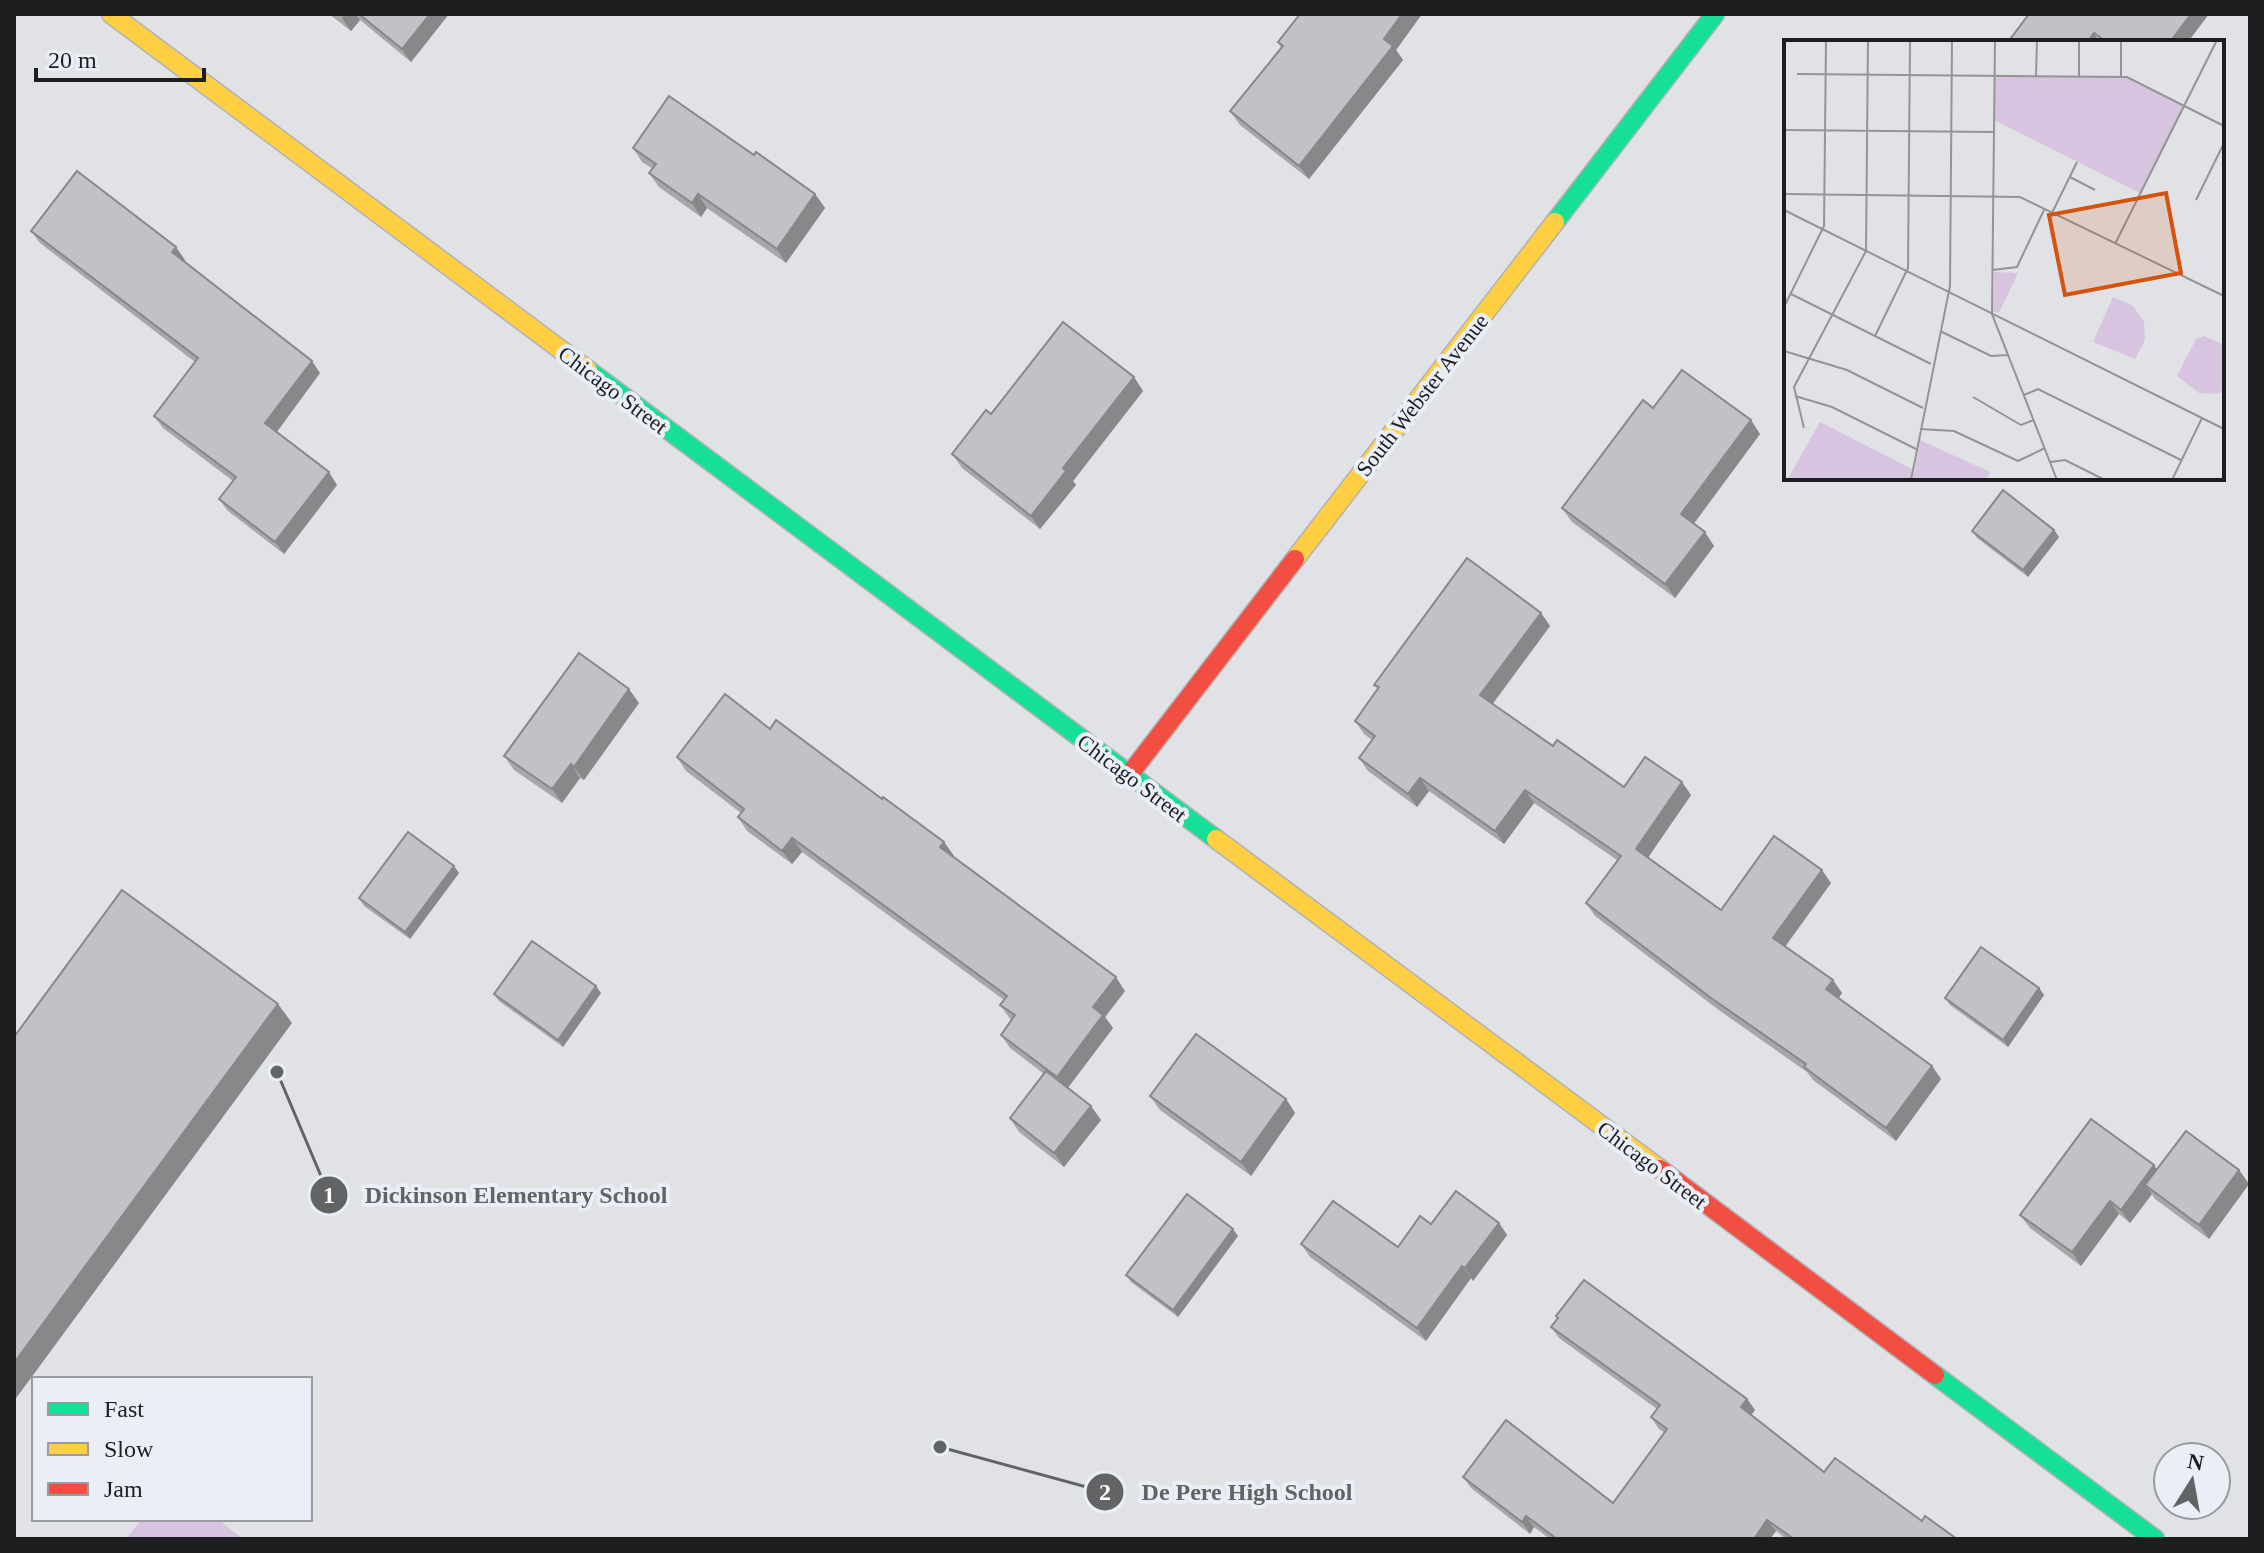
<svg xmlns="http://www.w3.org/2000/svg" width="2264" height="1553" viewBox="0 0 2264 1553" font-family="Georgia,serif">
  <rect width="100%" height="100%" fill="#e0e2e5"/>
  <path fill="#d8c3e0" d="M142 1519H218L243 1539H126Z"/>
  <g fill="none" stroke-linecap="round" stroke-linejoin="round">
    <g stroke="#b1b2b5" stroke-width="21">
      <g id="fast">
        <path d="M1555 222 1715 14"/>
        <path d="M588 370 1216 839"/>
        <path d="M1935 1375 2155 1539"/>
      </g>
    </g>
    <g stroke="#b1b2b5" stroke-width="21">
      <g id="slow">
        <path d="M111 14 588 370"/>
        <path d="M1295 559 1555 222"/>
        <path d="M1216 839 1660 1169"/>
      </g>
    </g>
    <g stroke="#b1b2b5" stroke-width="21">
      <g id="jam">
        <path d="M1129 775 1295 559"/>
        <path d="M1660 1169 1935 1375"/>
      </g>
    </g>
    <use href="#fast" stroke="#16e098" stroke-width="18"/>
    <use href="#slow" stroke="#ffcf43" stroke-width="18"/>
    <use href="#jam" stroke="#f24e42" stroke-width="18"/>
  </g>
  <g fill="#a5a7a9">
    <path d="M329 14H449L411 62 360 20 351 31Z"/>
    <path d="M1300 14H1422L1396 50 1403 60 1309 179 1240 125 1230 111 1281 47 1278 42Z"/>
    <path d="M633 148 754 155 815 194 825 208 786 263 707 208 701 217 659 187 649 173 653 169 642 162Z"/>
    <path d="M31 231 185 260 184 261 320 373 276 432 337 485 284 554 228 511 219 499 233 481 163 428 154 416 195 362 40 243Z"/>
    <path d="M1134 377 1143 391 1073 481 1076 485 1040 529 962 468 952 454 991 414Z"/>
    <path d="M1653 408 1760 434 1694 524 1714 546 1675 598 1572 522 1562 508Z"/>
    <path d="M2054 530 2059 537 2028 577 1977 538 1972 531Z"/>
    <path d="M1541 613 1550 626 1493 704 1553 746 1624 787 1691 795 1648 857 1721 910 1831 883 1785 946 1842 993 1838 998 1932 1066 1941 1079 1896 1141 1813 1080 1807 1072 1720 1011 1595 916 1586 903 1617 860 1534 803 1504 844 1429 791 1417 807 1368 771 1359 758 1372 740 1364 734 1355 721 1378 689 1374 685Z"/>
    <path d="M639 703 584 780 580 778 562 803 514 770 504 756Z"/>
    <path d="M770 729 882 799 944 842 954 856 953 857 1125 991 1105 1017 1113 1028 1068 1088 1101 1120 1064 1167 1019 1132 1010 1118 1044 1074 1010 1048 1001 1035 1011 1020 1000 1005 1004 1000 802 852 792 864 747 831 738 817 741 813 686 771 677 757Z"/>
    <path d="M459 873 410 939 364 906 359 898Z"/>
    <path d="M2039 988 2044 995 2008 1047 1950 1005 1945 998Z"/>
    <path d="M601 993 563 1047 499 1001 494 994Z"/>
    <path d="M1150 1096 1286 1099 1295 1113 1251 1176 1160 1110Z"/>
    <path d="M2154 1165 2157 1170H2239L2249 1184 2209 1239 2155 1199 2152 1194 2130 1223 2119 1214 2081 1266 2030 1228 2020 1215Z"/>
    <path d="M1499 1223 1507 1235 1473 1281 1471 1278 1426 1341 1310 1257 1301 1244 1398 1247 1431 1224Z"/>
    <path d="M1238 1236 1178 1317 1131 1282 1126 1275Z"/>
    <path d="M1556 1316 1747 1399 1755 1410 1751 1415 1824 1472 1957 1539H1786L1776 1531 1770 1539H1550L1534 1527 1530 1534 1471 1488 1463 1477 1613 1503 1665 1433 1659 1429 1651 1417 1657 1409 1559 1338 1551 1327 1557 1318Z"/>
  </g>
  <g fill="#86888a">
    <path d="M345 14H355L360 20 351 31 342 18Z"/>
    <path d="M430 14H449L411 62 402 49Z"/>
    <path d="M1402 14H1422L1396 50 1403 60 1309 179 1299 166 1384 39Z"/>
    <path d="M2191 14H2209L2188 42H2170Z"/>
    <path d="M2094 33 2100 42H2087Z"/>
    <path d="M698 194 707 208 701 217 692 203Z"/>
    <path d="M815 194 825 208 786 263 777 249Z"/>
    <path d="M176 247 185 260 181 265 172 252Z"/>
    <path d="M312 361 320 373 274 436 265 423Z"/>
    <path d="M1134 377 1143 391 1073 481 1076 485 1040 529 1031 516 1063 468Z"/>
    <path d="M1751 420 1760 434 1690 528 1681 514Z"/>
    <path d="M329 472 337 485 284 554 275 542Z"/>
    <path d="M2054 530 2059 537 2028 577 2023 570Z"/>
    <path d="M1705 532 1714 546 1675 598 1665 584Z"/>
    <path d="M1541 613 1550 626 1489 708 1480 695Z"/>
    <path d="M629 689 639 703 584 780 574 767Z"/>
    <path d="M571 764 580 778 562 803 552 789Z"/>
    <path d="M1420 778 1429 791 1417 807 1408 794Z"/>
    <path d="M1682 782 1691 795 1645 862 1636 849Z"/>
    <path d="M1525 790 1534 803 1504 844 1495 831Z"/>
    <path d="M792 838 802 852 792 864 782 851Z"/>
    <path d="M944 842 954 856 949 861 940 847Z"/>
    <path d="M454 866 459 873 410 939 405 932Z"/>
    <path d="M1822 870 1831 883 1782 951 1773 938Z"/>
    <path d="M1116 977 1125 991 1105 1017 1113 1028 1066 1090 1057 1077 1093 1007Z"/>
    <path d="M1833 980 1842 993 1836 1002 1826 989Z"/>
    <path d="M596 986 601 993 563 1047 558 1040Z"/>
    <path d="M2039 988 2044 995 2008 1047 2003 1040Z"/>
    <path d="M278 1004 292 1023 14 1401V1363Z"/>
    <path d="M1932 1066 1941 1079 1896 1141 1886 1128Z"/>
    <path d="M1286 1099 1295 1113 1251 1176 1241 1162Z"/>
    <path d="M1091 1106 1101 1120 1064 1167 1054 1153Z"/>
    <path d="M2154 1165 2163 1179 2145 1185 2152 1194 2130 1223 2121 1210Z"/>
    <path d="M2239 1170 2249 1184 2209 1239 2199 1225Z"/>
    <path d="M2110 1201 2119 1214 2081 1266 2072 1252Z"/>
    <path d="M1499 1223 1507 1235 1473 1281 1465 1268Z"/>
    <path d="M1233 1229 1238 1236 1178 1317 1173 1310Z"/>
    <path d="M1462 1266 1471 1278 1426 1341 1417 1328Z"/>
    <path d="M1747 1399 1755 1410 1749 1418 1741 1407Z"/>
    <path d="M1526 1516 1534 1527 1530 1534 1522 1522Z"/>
    <path d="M1767 1520 1776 1531 1770 1539H1754Z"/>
  </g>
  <g fill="#c0c2c5" stroke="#86888a" stroke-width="2">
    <path d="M359 14H430L402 49Z"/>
    <path d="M1300 14H1402L1384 39 1393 46 1299 166 1230 111 1283 46 1278 42Z"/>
    <path d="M2029 14H2191L2170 42H2106L2094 33 2087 42H2008Z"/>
    <path d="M669 96 754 155 756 152 815 194 777 249 698 194 692 203 649 173 656 164 633 148Z"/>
    <path d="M77 171 176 247 172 252 312 361 265 423 329 472 275 542 219 499 236 477 154 416 198 358 31 231Z"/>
    <path d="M1063 322 1134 377 1063 468 1066 471 1031 516 952 454 986 410 991 414Z"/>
    <path d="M1682 370 1751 420 1681 514 1705 532 1665 584 1562 508 1643 400 1653 408Z"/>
    <path d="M2003 490 2054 530 2023 570 1972 531Z"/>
    <path d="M1467 558 1541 613 1480 695 1553 746 1557 740 1624 787 1645 757 1682 782 1636 849 1721 910 1774 836 1822 870 1773 938 1833 980 1826 989 1932 1066 1886 1128 1804 1067 1806 1064 1711 998 1586 903 1621 856 1525 790 1495 831 1420 778 1408 794 1359 758 1375 736 1355 721 1379 687 1374 685Z"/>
    <path d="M579 653 629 689 574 767 571 764 552 789 504 756Z"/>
    <path d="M725 694 770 729 776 720 882 799 883 797 944 842 940 847 1116 977 1093 1007 1103 1015 1057 1077 1001 1035 1015 1015 1000 1005 1007 996 792 838 782 851 738 817 744 809 677 757Z"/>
    <path d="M408 832 454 866 405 932 359 898Z"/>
    <path d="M122 890 278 1004 14 1363V1037Z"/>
    <path d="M532 941 596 986 558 1040 494 994Z"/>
    <path d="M1981 947 2039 988 2003 1040 1945 998Z"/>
    <path d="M1196 1034 1286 1099 1241 1162 1150 1096Z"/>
    <path d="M1046 1071 1091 1106 1054 1153 1010 1118Z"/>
    <path d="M2091 1119 2154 1165 2121 1210 2110 1201 2072 1252 2020 1215Z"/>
    <path d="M2186 1131 2239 1170 2199 1225 2145 1185Z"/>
    <path d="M1456 1191 1499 1223 1465 1268 1462 1266 1417 1328 1301 1244 1333 1201 1398 1247 1420 1216 1431 1224Z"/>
    <path d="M1187 1194 1233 1229 1173 1310 1126 1275Z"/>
    <path d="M1584 1280 1747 1399 1741 1407 1824 1472 1835 1458 1922 1521 1925 1516 1957 1539H1794L1767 1520 1754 1539H1557L1526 1516 1522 1522 1463 1477 1506 1420 1613 1503 1667 1429 1651 1417 1660 1405 1551 1327 1558 1318 1556 1316Z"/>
  </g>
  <g text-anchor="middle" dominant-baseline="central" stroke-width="8" stroke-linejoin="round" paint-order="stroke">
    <g font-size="22" fill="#1c1e20" stroke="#eaeef6">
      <text transform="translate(613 390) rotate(37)">Chicago Street</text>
      <text transform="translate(1422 395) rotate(-52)">South Webster Avenue</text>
      <text transform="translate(1132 778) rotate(37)">Chicago Street</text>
      <text transform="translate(1652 1165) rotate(37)">Chicago Street</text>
    </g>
  </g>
  <g transform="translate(1784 40)">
    <rect width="440" height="440" fill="#e0e2e5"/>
    <path d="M136 400 206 432 202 440H129Z" fill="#d8c3e0"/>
    <path d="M210 36 343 37 400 66 356 153 210 80ZM210 232 234 233 215 273 209 271ZM329 257 349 266 360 282 361 300 351 319 309 302ZM420 296 440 305V350L432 354 415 353 393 336 412 299ZM36 382 128 429 127 440H3Z" fill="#d8c3e0"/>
    <path fill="none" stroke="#929496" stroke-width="2" d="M211 0 208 274 273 440M13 34 343 37 440 86M252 36 253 0M295 36V0M337 37V0M0 90 210 92M286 137 311 150M0 154 236 157 440 256M412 160 440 103M0 170 440 389M268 173 293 122M331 204 433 0M208 230 233 227 260 170M7 254 147 324M0 267 40 186 42 0M156 291 207 316 224 315M91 296 124 228 126 0M0 311 63 330 139 368M240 355 254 349 397 420M11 356 48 367 132 409M189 357 237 385 250 380M20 388 10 347 82 211 84 0M136 389 170 391 234 421M234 421 261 408M266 422 281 420 321 440M127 440 166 246 168 0M388 440 418 378"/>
    <path fill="#d4530e" fill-opacity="0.15" stroke="#d4530e" stroke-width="4" d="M382 153 397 233 281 255 265 175Z"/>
    <rect width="440" height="440" fill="none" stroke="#1c1e20" stroke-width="4"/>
  </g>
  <path fill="none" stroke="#616365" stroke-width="3" d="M277 1072L329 1195M940 1447L1105 1492"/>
  <g fill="#616365" stroke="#eaeef6" stroke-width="3">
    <circle cx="277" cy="1072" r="8"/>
    <circle cx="940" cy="1447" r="8"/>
    <circle cx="329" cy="1195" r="20"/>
    <circle cx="1105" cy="1492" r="20"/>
  </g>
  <g font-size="24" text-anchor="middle" font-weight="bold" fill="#fff">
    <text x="329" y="1203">1</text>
    <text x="1105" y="1500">2</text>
  </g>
  <g font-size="24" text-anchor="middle" font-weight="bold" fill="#616365" stroke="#eaeef6" stroke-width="8" stroke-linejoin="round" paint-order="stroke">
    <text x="516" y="1203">Dickinson Elementary School</text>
    <text x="1247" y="1500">De Pere High School</text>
  </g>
  <rect width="2264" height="1553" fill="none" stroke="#1c1e20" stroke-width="32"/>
  <rect x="32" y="1377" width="280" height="144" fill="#eaeef6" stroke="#989ba0" stroke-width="2"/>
  <rect x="48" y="1403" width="40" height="12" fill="#16e098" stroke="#989ba0" stroke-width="2"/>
  <text x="104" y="1417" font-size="24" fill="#1c1e20">Fast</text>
  <rect x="48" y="1443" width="40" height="12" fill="#ffcf43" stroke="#989ba0" stroke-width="2"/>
  <text x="104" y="1457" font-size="24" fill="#1c1e20">Slow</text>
  <rect x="48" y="1483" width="40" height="12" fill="#f24e42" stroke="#989ba0" stroke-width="2"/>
  <text x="104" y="1497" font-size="24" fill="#1c1e20">Jam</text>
  <g transform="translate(2192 1481) rotate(11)"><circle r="38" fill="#eaeef6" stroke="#989ba0" stroke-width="2"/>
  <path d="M0-6L14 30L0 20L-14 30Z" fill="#616365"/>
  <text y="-12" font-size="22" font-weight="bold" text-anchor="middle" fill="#1c1e20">N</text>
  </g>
  <path d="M36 68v12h168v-12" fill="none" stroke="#1c1e20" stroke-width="4"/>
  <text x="48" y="68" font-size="24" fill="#1c1e20" stroke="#eaeef6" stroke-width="6" paint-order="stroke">20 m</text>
</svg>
